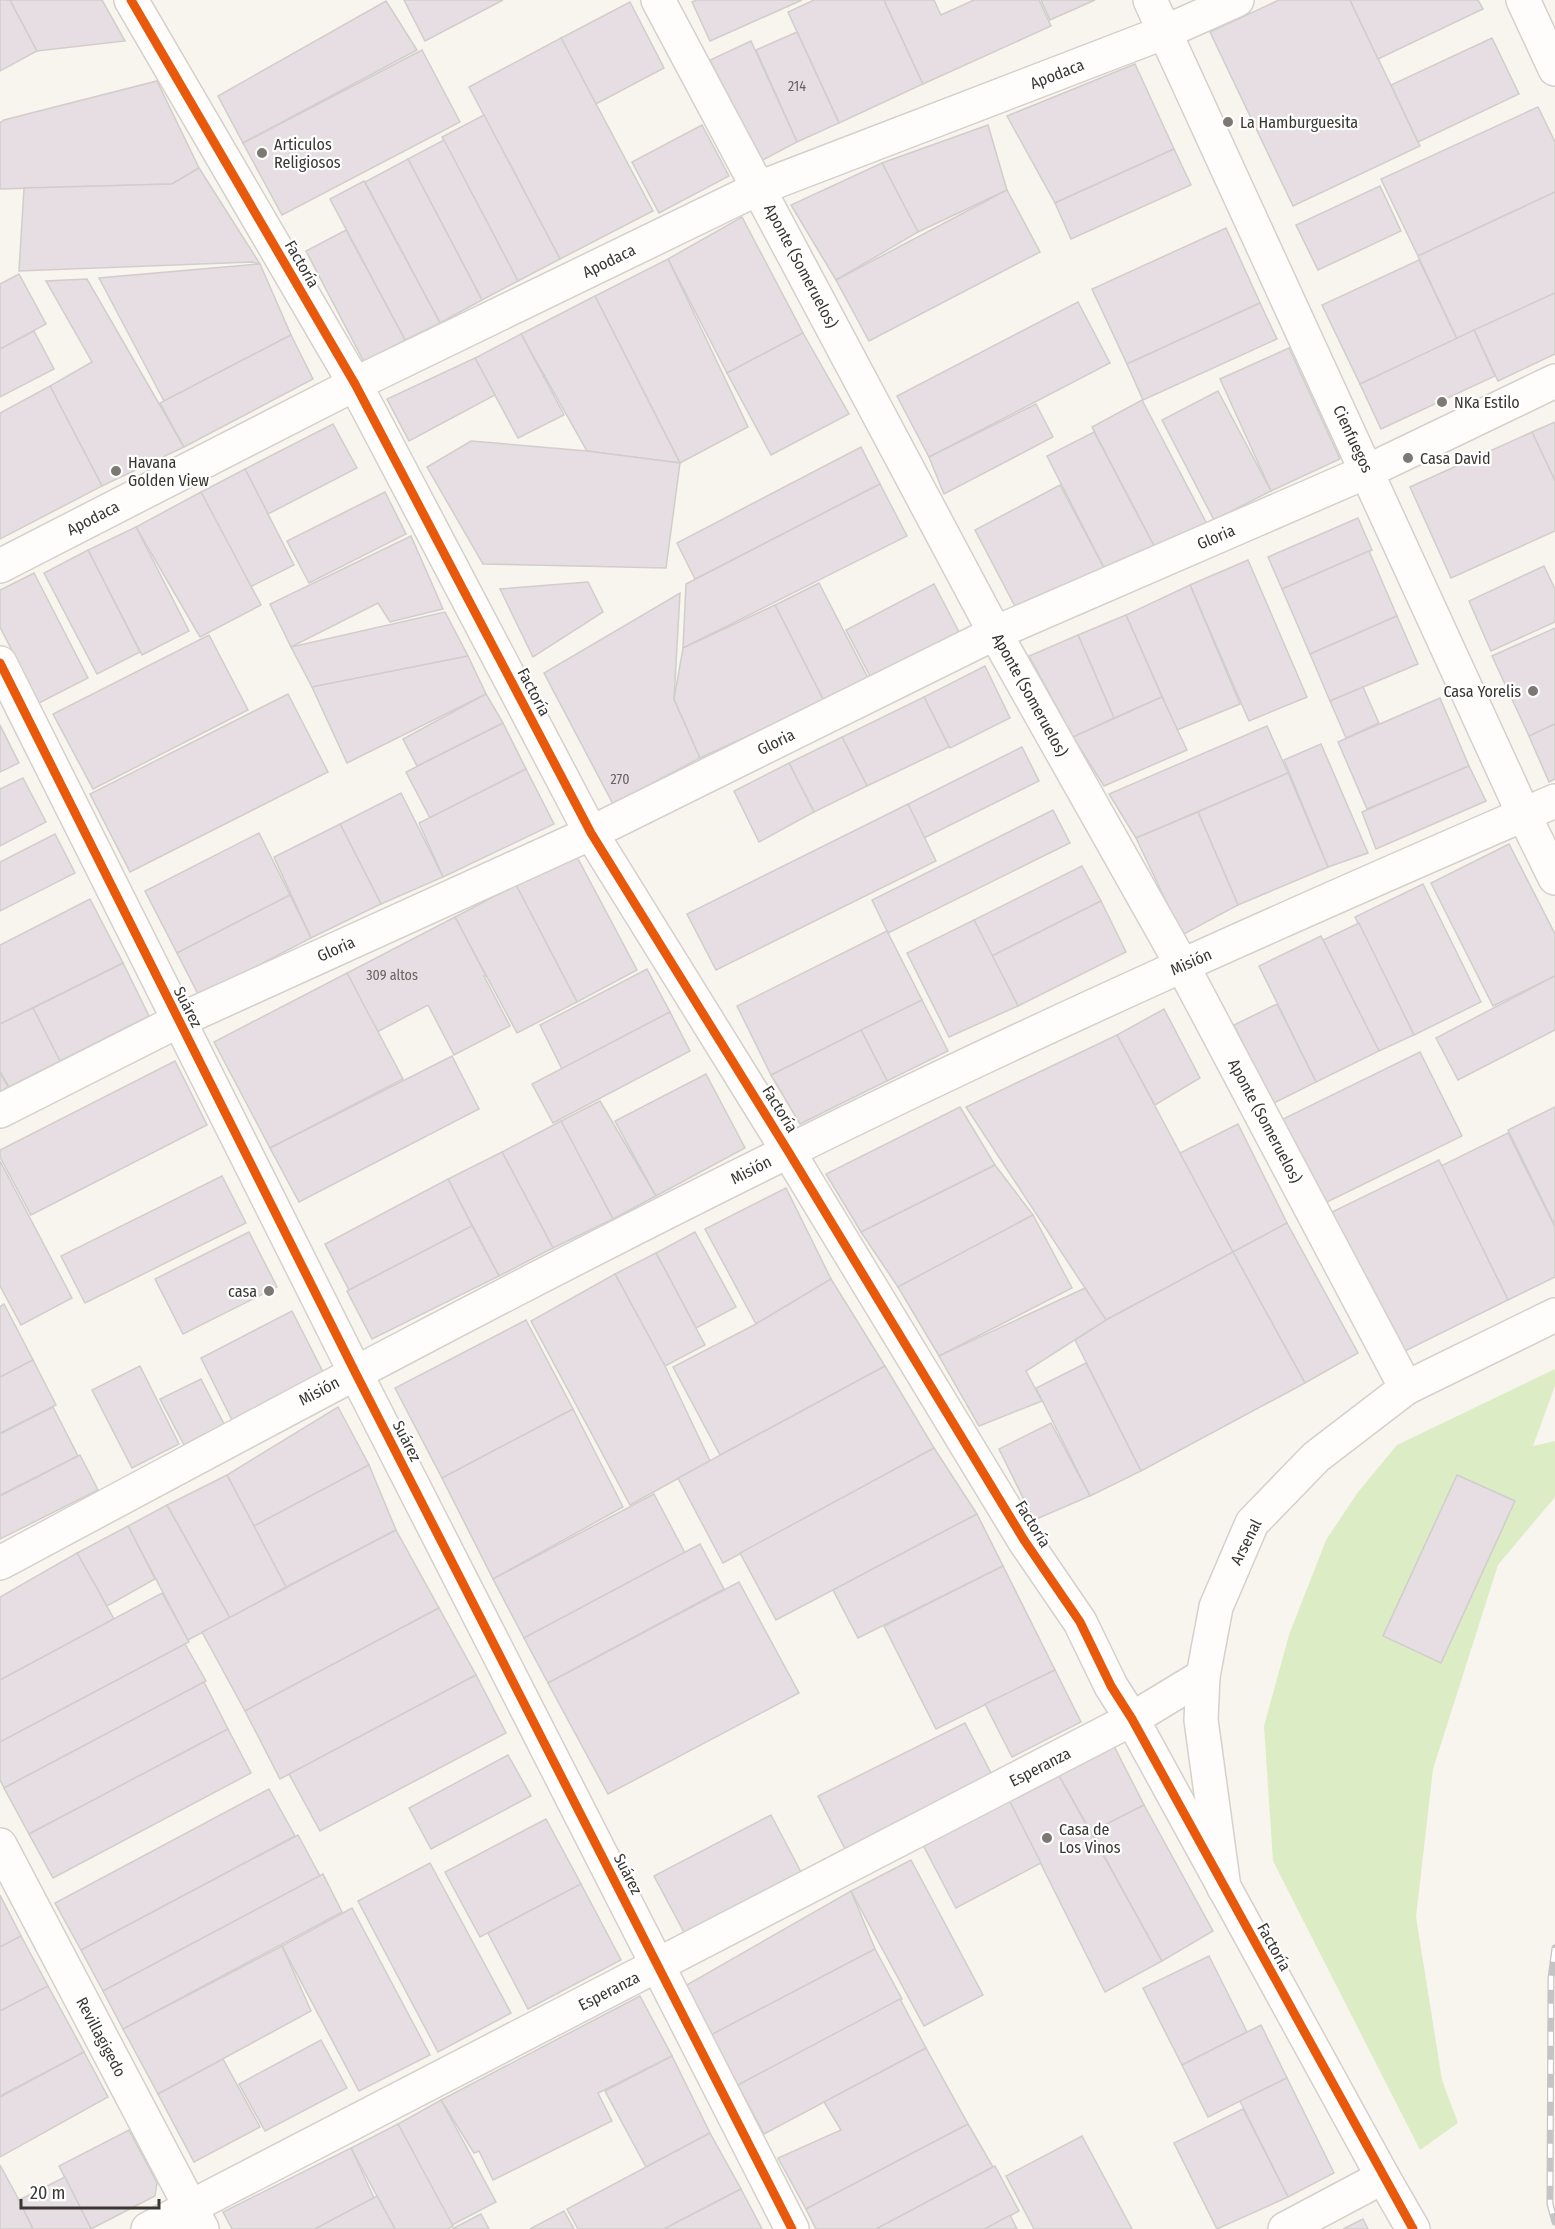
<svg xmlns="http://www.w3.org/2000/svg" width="1555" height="2229" viewBox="0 0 1555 2229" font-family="'Fira Sans Condensed',sans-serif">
  <rect width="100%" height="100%" fill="#f8f4ee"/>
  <path fill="#dcedc5" d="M1555 1369V1386L1533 1446 1555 1441V1497L1498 1565 1433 1769 1416 1917 1442 2080 1458 2123 1420 2150 1273 1861 1264 1726 1289 1635 1326 1540 1358 1492 1397 1445Z"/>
  <g fill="#e6dee2" stroke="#d0cecc" stroke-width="1.5">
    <path d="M0 0H10L37 51 0 71Z"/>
    <path d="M10 0H102L125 41 37 51Z"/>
    <path d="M404 0H503L425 41Z"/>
    <path d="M697 0H802L710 41 692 2Z"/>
    <path d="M814 0H884L923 84 839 123 788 12Z"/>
    <path d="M884 0H934L941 15 974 0H1039L1051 26 923 84Z"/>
    <path d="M1041 0H1095L1050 20Z"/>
    <path d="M1279 0H1350L1420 146 1293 206 1210 32Z"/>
    <path d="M1350 0H1478L1483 9 1378 59Z"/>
    <path d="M386 1 417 50 243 143 218 96Z"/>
    <path d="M630 2 664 68 596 104 561 38Z"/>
    <path d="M797 32 839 123 797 142 756 50Z"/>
    <path d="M561 38 653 211 560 259 469 87Z"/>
    <path d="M1492 38 1519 94 1418 142 1391 85Z"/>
    <path d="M751 41 797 142 761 161 710 60Z"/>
    <path d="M422 50 460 122 282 215 243 143Z"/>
    <path d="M1135 64 1174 149 1055 203 1007 116Z"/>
    <path d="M157 81 199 168 172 184 0 189V123L4 120Z"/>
    <path d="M1538 107 1555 142V192L1418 256 1381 179Z"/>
    <path d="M484 115 560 259 518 281 442 137Z"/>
    <path d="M702 125 729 176 659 213 632 162Z"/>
    <path d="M988 125 1007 190 918 232 882 163Z"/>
    <path d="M444 140 518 281 482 300 408 159Z"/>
    <path d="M1174 149 1191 185 1071 239 1055 203Z"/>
    <path d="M408 159 482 300 440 323 365 182Z"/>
    <path d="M882 163 918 232 836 280 791 205Z"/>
    <path d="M199 168 260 264 252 262 19 271 24 188 172 184Z"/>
    <path d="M364 181 440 323 405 340 330 199Z"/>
    <path d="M1380 186 1401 231 1318 270 1296 225Z"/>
    <path d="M1007 190 1040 252 869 341 836 280Z"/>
    <path d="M1555 192V293L1457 339 1418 256Z"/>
    <path d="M742 217 803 333 727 373 668 259Z"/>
    <path d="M1226 228 1260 303 1127 364 1092 289Z"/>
    <path d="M346 230 405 340 364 362 306 251Z"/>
    <path d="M668 259 748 427 680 463 595 296Z"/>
    <path d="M1419 260 1457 339 1360 384 1322 305Z"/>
    <path d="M260 264 291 335 164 401 99 278Z"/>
    <path d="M19 274 46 324 0 349V284Z"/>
    <path d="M87 279 184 447 102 486 50 386 92 362 46 281Z"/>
    <path d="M1555 293V354L1498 381 1474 330Z"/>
    <path d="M595 296 680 463 587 451 521 334Z"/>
    <path d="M1078 302 1110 363 929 457 897 396Z"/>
    <path d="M1260 303 1277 339 1143 400 1127 364Z"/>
    <path d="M1474 330 1495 376 1381 429 1360 384Z"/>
    <path d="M34 331 54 369 0 397V349Z"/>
    <path d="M803 333 849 414 771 455 727 373Z"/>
    <path d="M521 334 564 415 518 438 475 358Z"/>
    <path d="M291 335 313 379 184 447 160 403Z"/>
    <path d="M1289 348 1340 459 1271 491 1220 379Z"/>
    <path d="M475 358 495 395 409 441 387 399Z"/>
    <path d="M50 386 102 486 0 539V413Z"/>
    <path d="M1218 391 1271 491 1214 520 1162 420Z"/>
    <path d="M1142 400 1207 524 1154 546 1092 427Z"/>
    <path d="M1036 404 1053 437 944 494 929 457Z"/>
    <path d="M1555 422V481L1532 432Z"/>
    <path d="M333 424 357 468 268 514 245 469Z"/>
    <path d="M1094 432 1154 546 1104 568 1047 456Z"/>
    <path d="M1532 432 1555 481V531L1451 578 1410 487Z"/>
    <path d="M471 441 587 451 680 463 666 568 483 564 427 467Z"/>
    <path d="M861 447 880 484 695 579 677 543Z"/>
    <path d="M245 469 294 565 250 587 201 492Z"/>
    <path d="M880 484 907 536 683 648 686 584Z"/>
    <path d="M1060 485 1104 568 1018 612 975 530Z"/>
    <path d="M201 492 261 605 200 637 136 527Z"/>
    <path d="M385 492 406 534 309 583 287 541Z"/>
    <path d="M1358 518 1372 550 1282 589 1268 557Z"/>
    <path d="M136 527 189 631 142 655 88 550Z"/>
    <path d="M411 536 443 609 390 622 378 603 291 647 270 604Z"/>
    <path d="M88 550 140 652 97 674 44 573Z"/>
    <path d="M1369 551 1397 616 1310 654 1282 589Z"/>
    <path d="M1248 560 1307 697 1249 721 1190 585Z"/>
    <path d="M1544 566 1555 589V622L1491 651 1469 601Z"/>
    <path d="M34 573 88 678 39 703 0 627V590Z"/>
    <path d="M588 582 603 612 533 657 500 589Z"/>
    <path d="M819 583 868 678 824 701 775 605Z"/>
    <path d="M934 584 959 632 871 678 846 630Z"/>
    <path d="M1190 585 1240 704 1177 730 1126 615Z"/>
    <path d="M680 593 674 699 700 758 613 804 544 673Z"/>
    <path d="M775 605 824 701 700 758 674 699 683 648Z"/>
    <path d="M445 612 468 656 312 687 291 647Z"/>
    <path d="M1126 615 1162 697 1114 718 1078 635Z"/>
    <path d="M1397 616 1418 664 1330 701 1310 654Z"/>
    <path d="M1555 628V724L1529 736 1492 656Z"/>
    <path d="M209 635 248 710 93 789 53 714Z"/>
    <path d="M1078 635 1114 718 1073 737 1029 656Z"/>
    <path d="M468 656 486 694 347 763 312 687Z"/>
    <path d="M985 666 1010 718 950 748 924 697Z"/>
    <path d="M1363 687 1379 723 1346 738 1330 701Z"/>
    <path d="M288 694 328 772 130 872 90 794Z"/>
    <path d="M486 694 503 723 417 766 403 739Z"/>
    <path d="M924 697 949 747 867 786 842 737Z"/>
    <path d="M1162 697 1187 750 1104 786 1073 737Z"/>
    <path d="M1440 698 1469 766 1367 809 1338 742Z"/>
    <path d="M503 723 526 769 430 818 406 772Z"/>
    <path d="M1555 724V779L1549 782 1529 736Z"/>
    <path d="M0 725 19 763 0 772Z"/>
    <path d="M1267 726 1288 773 1136 838 1109 794Z"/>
    <path d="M842 737 867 786 814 812 789 763Z"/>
    <path d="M1321 744 1368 853 1328 867 1284 760Z"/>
    <path d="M1022 747 1039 781 924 838 908 804Z"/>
    <path d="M789 763 814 812 759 842 734 791Z"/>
    <path d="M1469 766 1486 801 1376 849 1362 812Z"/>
    <path d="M526 769 554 824 443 877 419 823Z"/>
    <path d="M1288 773 1328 867 1238 905 1198 812Z"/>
    <path d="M23 778 46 822 0 846V789Z"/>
    <path d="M401 793 443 877 381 904 340 824Z"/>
    <path d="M908 804 936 861 716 970 687 914Z"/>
    <path d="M1053 810 1070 843 888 933 872 900Z"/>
    <path d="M1198 812 1238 905 1182 935 1136 838Z"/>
    <path d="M340 824 381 904 311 938 274 857Z"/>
    <path d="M259 833 290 895 177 953 145 891Z"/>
    <path d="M55 834 75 873 0 911V862Z"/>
    <path d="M1509 844 1555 934V976L1493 1006 1431 883Z"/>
    <path d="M576 855 637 970 577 1002 516 885Z"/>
    <path d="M1082 866 1101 901 992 956 974 920Z"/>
    <path d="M1423 884 1481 1002 1414 1035 1355 917Z"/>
    <path d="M516 885 577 1002 517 1033 455 917Z"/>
    <path d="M290 895 311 938 199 996 177 953Z"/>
    <path d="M90 899 123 963 0 1024V945Z"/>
    <path d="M1101 901 1126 952 1018 1006 992 956Z"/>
    <path d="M455 917 486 976H484L510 1026 454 1055 428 1005 377 1032 347 973Z"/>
    <path d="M974 920 1018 1006 949 1037 907 953Z"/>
    <path d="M1359 923 1414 1035 1379 1051 1323 940Z"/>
    <path d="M887 931 922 1000 771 1075 737 1006Z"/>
    <path d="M1321 936 1379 1051 1316 1082 1259 966Z"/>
    <path d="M123 963 149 1016 60 1061 33 1008Z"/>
    <path d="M647 969 670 1012 562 1069 540 1025Z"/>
    <path d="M347 973 403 1079 270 1148 214 1042Z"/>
    <path d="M1555 976V1030L1458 1080 1436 1038Z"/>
    <path d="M922 1000 948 1051 887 1081 861 1030Z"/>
    <path d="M1277 1004 1316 1082 1272 1104 1234 1025Z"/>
    <path d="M33 1008 60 1061 9 1087 0 1071V1024Z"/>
    <path d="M1164 1009 1200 1078 1155 1105 1117 1035Z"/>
    <path d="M670 1012 690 1051 553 1123 532 1084Z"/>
    <path d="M861 1030 887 1081 800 1124 771 1075Z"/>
    <path d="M1117 1035 1233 1252 1106 1320 966 1107Z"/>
    <path d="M1420 1052 1462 1136 1321 1205 1279 1121Z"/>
    <path d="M452 1056 479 1109 299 1202 270 1148Z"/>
    <path d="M175 1061 207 1125 31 1215 0 1157V1150Z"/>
    <path d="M0 1073 8 1087 0 1092Z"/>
    <path d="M706 1074 745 1148 656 1196 615 1121Z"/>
    <path d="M600 1101 656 1196 613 1219 561 1121Z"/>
    <path d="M960 1107 995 1165 861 1232 826 1174Z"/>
    <path d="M1555 1107V1226L1508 1130Z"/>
    <path d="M561 1121 613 1219 553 1248 502 1152Z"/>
    <path d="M1238 1124 1287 1223 1233 1252 1180 1153Z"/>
    <path d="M1508 1133 1555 1227V1277L1508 1300 1441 1166Z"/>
    <path d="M502 1152 553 1248 499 1276 448 1179Z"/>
    <path d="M1439 1160 1508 1300 1401 1353 1332 1212Z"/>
    <path d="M0 1161 72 1298 21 1325 0 1286Z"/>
    <path d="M995 1165 1033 1215 898 1287 861 1232Z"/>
    <path d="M222 1176 246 1223 85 1303 61 1256Z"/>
    <path d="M448 1179 472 1226 349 1290 325 1244Z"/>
    <path d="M786 1188 831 1279 756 1324 705 1229Z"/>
    <path d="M1033 1215 1072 1288 939 1356 898 1287Z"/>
    <path d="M1287 1223 1358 1353 1305 1383 1233 1252Z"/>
    <path d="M472 1226 499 1276 372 1339 347 1291Z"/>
    <path d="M249 1232 277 1287 183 1334 155 1279Z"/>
    <path d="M695 1232 736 1307 696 1328 656 1253Z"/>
    <path d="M1233 1252 1305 1383 1141 1471 1075 1340 1106 1320Z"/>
    <path d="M656 1253 705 1345 665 1366 615 1274Z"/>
    <path d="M615 1274 665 1366 710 1461 630 1505 531 1321Z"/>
    <path d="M831 1279 885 1366 720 1455 673 1367 756 1324Z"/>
    <path d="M1085 1288 1106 1320 1026 1371 1042 1401 979 1426 939 1356Z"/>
    <path d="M4 1304 33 1360 0 1377V1307Z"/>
    <path d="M292 1311 324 1374 232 1420 201 1358Z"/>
    <path d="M526 1320 573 1409 442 1478 395 1388Z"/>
    <path d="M33 1360 56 1405 0 1433V1377Z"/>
    <path d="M1086 1363 1141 1471 1090 1496 1036 1388Z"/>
    <path d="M140 1366 179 1444 132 1468 92 1390Z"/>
    <path d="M885 1366 934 1448 723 1563 678 1478Z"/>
    <path d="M201 1379 224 1424 184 1445 160 1399Z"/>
    <path d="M53 1407 78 1456 0 1495V1434Z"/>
    <path d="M338 1407 369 1465 254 1526 227 1475Z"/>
    <path d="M573 1409 623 1507 493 1579 442 1478Z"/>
    <path d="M1051 1423 1090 1496 1034 1520 999 1449Z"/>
    <path d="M934 1448 977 1514 776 1620 740 1553Z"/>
    <path d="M80 1455 98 1490 0 1539V1496Z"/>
    <path d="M369 1465 396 1530 286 1587 254 1526Z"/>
    <path d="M227 1475 286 1587 230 1618 167 1505Z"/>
    <path d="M1457 1475 1515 1501 1441 1663 1383 1636Z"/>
    <path d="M654 1494 685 1553 524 1638 493 1579Z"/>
    <path d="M167 1505 230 1618 188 1640 128 1526Z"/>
    <path d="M977 1514 1003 1566 858 1638 833 1590Z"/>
    <path d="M128 1526 155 1579 107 1606 77 1553Z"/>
    <path d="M396 1530 439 1608 245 1711 202 1632Z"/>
    <path d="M700 1544 724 1589 548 1683 524 1638Z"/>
    <path d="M77 1553 114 1619 0 1680V1597Z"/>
    <path d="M1003 1566 1055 1670 936 1729 884 1626Z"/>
    <path d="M739 1582 799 1693 608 1794 548 1683Z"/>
    <path d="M162 1593 189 1642 0 1742V1680Z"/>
    <path d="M439 1608 476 1675 280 1779 245 1711Z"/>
    <path d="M185 1644 206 1681 4 1788 0 1780V1742Z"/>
    <path d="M1055 1670 1081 1722 1012 1757 985 1704Z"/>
    <path d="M476 1675 506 1733 320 1831 289 1774Z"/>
    <path d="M204 1682 228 1729 29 1834 4 1788Z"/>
    <path d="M965 1723 993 1777 846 1851 818 1796Z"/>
    <path d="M228 1729 251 1773 53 1878 29 1834Z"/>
    <path d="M1114 1746 1144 1805 1091 1832 1058 1774Z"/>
    <path d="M508 1755 531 1796 431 1849 409 1808Z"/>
    <path d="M1058 1774 1162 1961 1105 1992 1009 1800Z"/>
    <path d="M269 1789 295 1836 81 1950 55 1903Z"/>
    <path d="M1009 1800 1041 1863 956 1908 923 1845Z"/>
    <path d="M1144 1805 1213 1931 1162 1961 1091 1832Z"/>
    <path d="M771 1815 802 1874 686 1936 654 1876Z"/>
    <path d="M546 1819 581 1884 480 1937 445 1872Z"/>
    <path d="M298 1835 320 1876 103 1991 81 1950Z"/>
    <path d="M911 1860 983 1995 924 2026 851 1891Z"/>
    <path d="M430 1863 511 2013 438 2052 358 1901Z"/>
    <path d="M323 1874 342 1912 123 2029 103 1991Z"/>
    <path d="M581 1884 621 1960 528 2009 488 1933Z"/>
    <path d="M851 1891 875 1949 711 2035 685 1986Z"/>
    <path d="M0 1895 21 1936 0 1947Z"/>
    <path d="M352 1908 430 2055 359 2091 282 1946Z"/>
    <path d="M21 1936 48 1986 0 2011V1947Z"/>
    <path d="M282 1946 311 2011 158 2094 123 2029Z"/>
    <path d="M875 1949 902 1999 738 2085 711 2035Z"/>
    <path d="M1209 1956 1247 2032 1182 2065 1143 1988Z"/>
    <path d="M48 1986 84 2052 0 2096V2011Z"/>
    <path d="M640 1996 672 2056 598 2093 612 2121 493 2180 479 2151 474 2153 441 2100Z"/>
    <path d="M900 1999 926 2048 764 2134 738 2085Z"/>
    <path d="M1261 2025 1287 2078 1208 2117 1182 2065Z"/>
    <path d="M321 2040 347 2088 265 2131 239 2084Z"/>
    <path d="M926 2048 968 2124 806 2209 778 2158 841 2130 824 2102Z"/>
    <path d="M84 2052 108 2097 0 2157V2097Z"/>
    <path d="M672 2056 710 2133 646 2167 605 2091Z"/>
    <path d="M223 2059 260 2127 194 2162 158 2094Z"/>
    <path d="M1287 2078 1334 2173 1288 2197 1240 2101Z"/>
    <path d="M441 2100 496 2202 452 2225 398 2124Z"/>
    <path d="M1243 2109 1288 2197 1217 2229 1174 2143Z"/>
    <path d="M398 2124 453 2226 448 2229H395L351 2148Z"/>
    <path d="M968 2124 993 2167 876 2229H816L806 2209Z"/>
    <path d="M129 2130 157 2183 155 2196 91 2229 59 2166Z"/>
    <path d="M710 2133 741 2189 664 2229H578L567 2209Z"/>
    <path d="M1082 2136 1132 2229H1034L1006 2176Z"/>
    <path d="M351 2148 374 2198 315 2229H232L223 2212Z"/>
    <path d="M0 2165 19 2200 33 2229H0Z"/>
    <path d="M995 2166 1019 2211 985 2229H876Z"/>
    <path d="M65 2177 91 2229H33L19 2200Z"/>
    <path d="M741 2189 762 2229H664Z"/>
    <path d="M377 2196 395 2229H315Z"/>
    <path d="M564 2211 574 2229H530Z"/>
    <path d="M481 2214 489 2229H452Z"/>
    <path d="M1010 2215 1017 2229H985Z"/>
    <path d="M1363 2219 1368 2229H1343Z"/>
  </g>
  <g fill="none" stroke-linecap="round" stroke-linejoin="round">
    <g stroke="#d4d1cc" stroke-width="36">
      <g id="street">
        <path d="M131 0 355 384 591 833 788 1151 1024 1540 1080 1622 1111 1686 1132 1719 148 2229"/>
        <path d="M658 0 995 633 1182 965 1406 1388"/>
        <path d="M0 566 355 384 759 188 1165 32 1237 0"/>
        <path d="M0 663 355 1372 792 2229"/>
        <path d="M0 1111 178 1021 591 833 995 633 1368 471 1555 381"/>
        <path d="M0 1563C261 1423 521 1283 787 1152 1039 1027 1297 913 1555 801"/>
        <path d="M0 1845 202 2229"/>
        <path d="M1383 2177 1413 2229"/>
      </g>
    </g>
    <g stroke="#d4d1cc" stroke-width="36">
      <g id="secondary">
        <path d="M1150 0 1524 815 1555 878"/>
        <path d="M1523 0 1555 69"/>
        <path d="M1203 1676 1132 1719 1383 2177 1285 2229"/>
        <path d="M1224 1888 1201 1720 1203 1676 1216 1607 1252 1523 1316 1457 1406 1388 1555 1315"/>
      </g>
    </g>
    <use href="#street" stroke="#fefdfc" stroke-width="33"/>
    <use href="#secondary" stroke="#fefdfc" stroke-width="33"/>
    <g stroke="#c5c4c4" stroke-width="7">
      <path id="rail" d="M1555 1948 1551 1978 1550 2204 1555 2222"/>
    </g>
    <use href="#rail" stroke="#fff" stroke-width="4.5" stroke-dasharray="14" stroke-linecap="butt"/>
    <g stroke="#fff" stroke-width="13">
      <g id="cycleway">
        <path d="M131 0 355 384 591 833 788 1151 1024 1540 1080 1622 1111 1686 1132 1719 1413 2229"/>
        <path d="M0 663 355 1372 792 2229"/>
      </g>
    </g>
    <use href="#cycleway" stroke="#e8590c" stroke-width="9"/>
  </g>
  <g fill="#7c7974" stroke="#fff" stroke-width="2">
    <circle cx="1228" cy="122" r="6"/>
    <circle cx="262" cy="153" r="6"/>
    <circle cx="1442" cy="402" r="6"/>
    <circle cx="1408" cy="458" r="6"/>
    <circle cx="116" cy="471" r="6"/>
    <circle cx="1533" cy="691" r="6"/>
    <circle cx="269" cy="1291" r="6"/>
    <circle cx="1047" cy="1838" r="6"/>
  </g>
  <g text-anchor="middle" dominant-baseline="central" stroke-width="4.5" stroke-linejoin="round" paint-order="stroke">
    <g font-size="14" fill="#676462">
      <text x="797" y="86">214</text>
      <text x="620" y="779">270</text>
      <text x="392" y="975">309 altos</text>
    </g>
    <g font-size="16" fill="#393733" stroke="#fff">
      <text transform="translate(1057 74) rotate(-21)">Apodaca</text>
      <text transform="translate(609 261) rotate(-26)">Apodaca</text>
      <text transform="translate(302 264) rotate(60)">Factoría</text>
      <text transform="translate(801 266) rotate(62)">Aponte (Someruelos)</text>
      <text transform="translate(1353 439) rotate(65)">Cienfuegos</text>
      <text transform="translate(93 518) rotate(-27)">Apodaca</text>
      <text transform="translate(1216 537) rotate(-23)">Gloria</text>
      <text transform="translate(534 692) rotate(62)">Factoría</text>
      <text transform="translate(1030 695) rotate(61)">Aponte (Someruelos)</text>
      <text transform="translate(776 742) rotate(-26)">Gloria</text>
      <text transform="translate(336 949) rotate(-24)">Gloria</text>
      <text transform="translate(1191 962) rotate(-24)">Misión</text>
      <text transform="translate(188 1007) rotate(63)">Suárez</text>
      <text transform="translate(780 1109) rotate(58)">Factoría</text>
      <text transform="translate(1265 1121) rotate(62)">Aponte (Someruelos)</text>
      <text transform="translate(751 1170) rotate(-27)">Misión</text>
      <text transform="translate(319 1391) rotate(-28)">Misión</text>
      <text transform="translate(407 1441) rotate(63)">Suárez</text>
      <text transform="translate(1033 1524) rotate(58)">Factoría</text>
      <text transform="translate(1246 1542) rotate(-63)">Arsenal</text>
      <text transform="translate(1040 1767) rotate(-27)">Esperanza</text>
      <text transform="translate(628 1874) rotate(63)">Suárez</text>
      <text transform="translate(1274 1947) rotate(61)">Factoría</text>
      <text transform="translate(609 1991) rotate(-27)">Esperanza</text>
      <text transform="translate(101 2037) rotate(62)">Revillagigedo</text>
    </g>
    <g font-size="16" fill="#393733" stroke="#fff" text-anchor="start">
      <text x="1240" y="122">La Hamburguesita</text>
      <text x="274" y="144">Articulos<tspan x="274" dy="18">Religiosos</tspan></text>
      <text x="1454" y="402">NKa Estilo</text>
      <text x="1420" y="458">Casa David</text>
      <text x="128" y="462">Havana<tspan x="128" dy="18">Golden View</tspan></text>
      <text x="1521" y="691" text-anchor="end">Casa Yorelis</text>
      <text x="257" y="1291" text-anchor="end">casa</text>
      <text x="1059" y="1829">Casa de<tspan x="1059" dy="18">Los Vinos</tspan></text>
    </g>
  </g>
  <path d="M21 2199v9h138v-9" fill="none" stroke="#393733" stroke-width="3"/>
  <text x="30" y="2199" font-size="18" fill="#393733" stroke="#ffffff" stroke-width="4.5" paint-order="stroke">20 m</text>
</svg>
